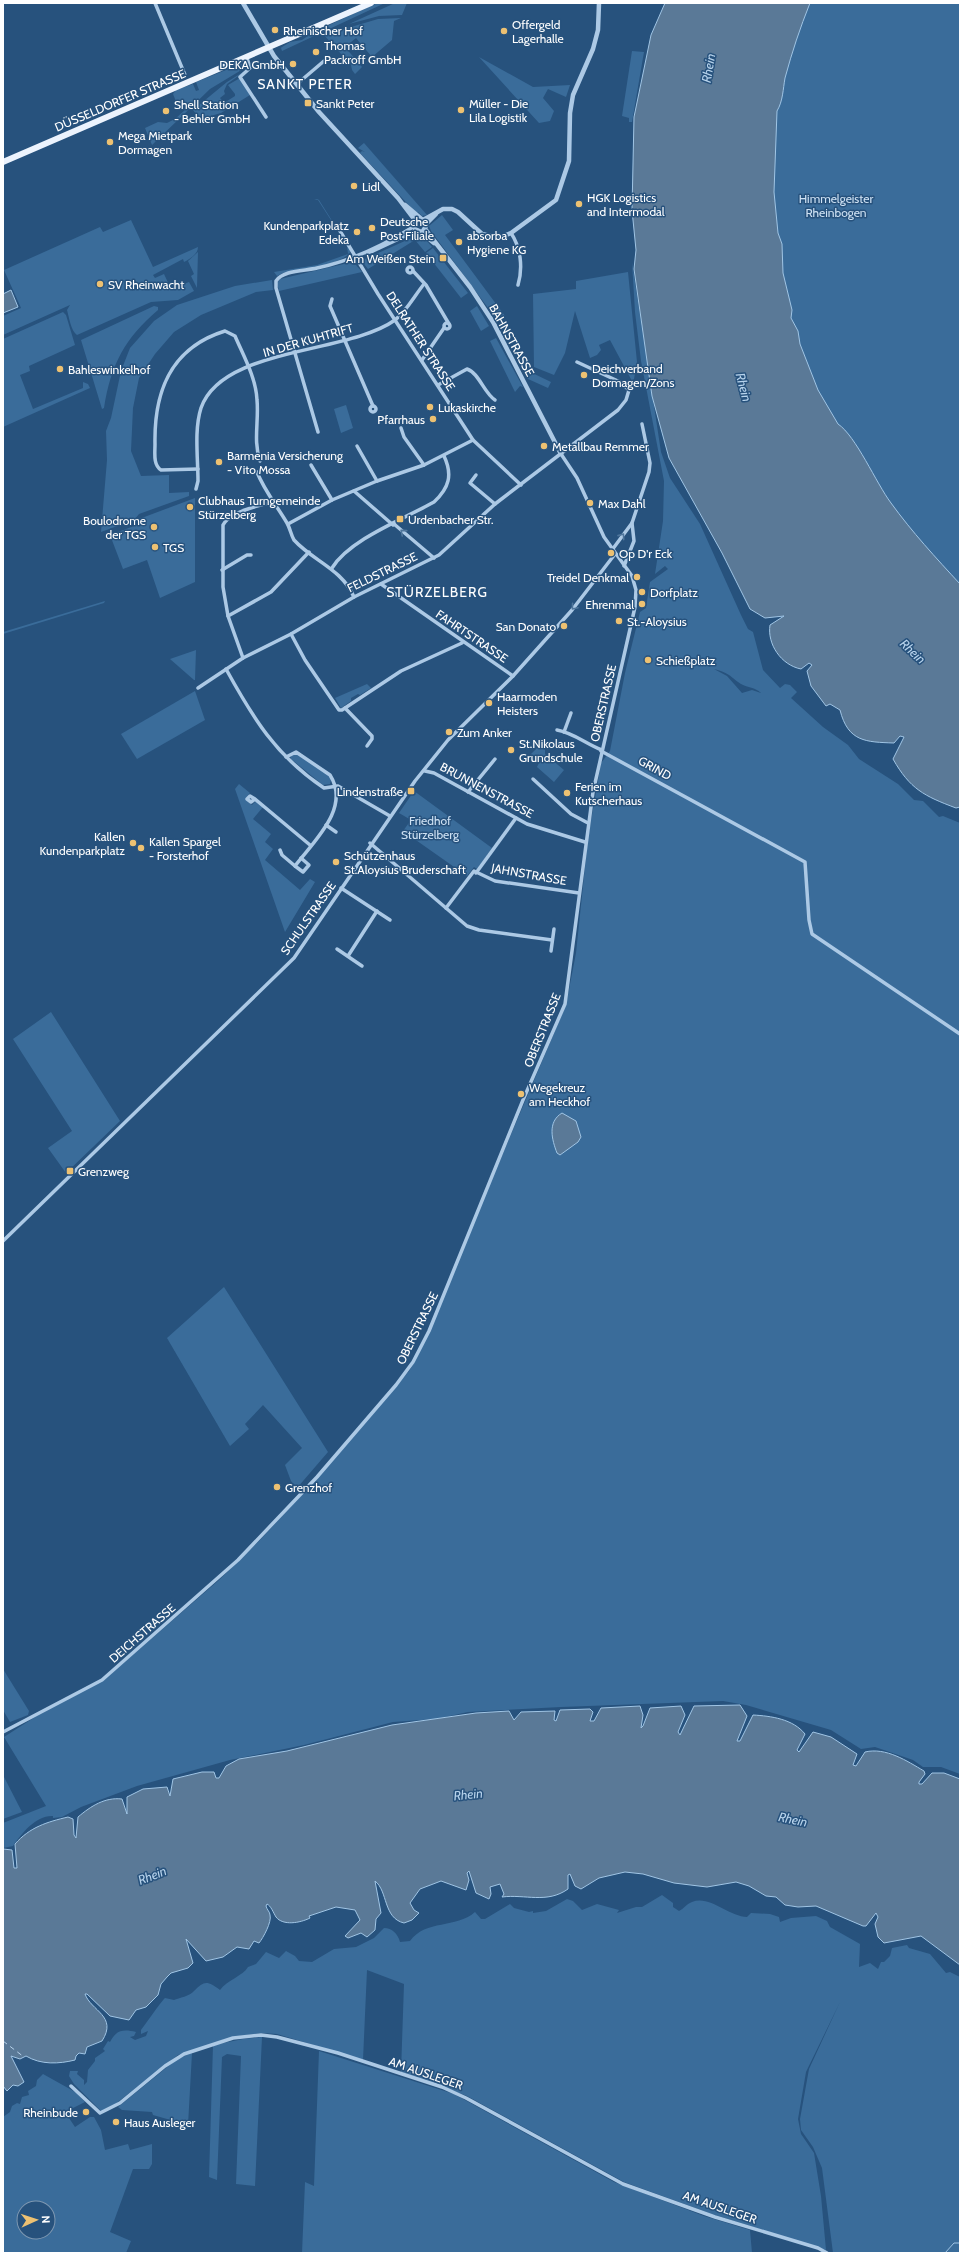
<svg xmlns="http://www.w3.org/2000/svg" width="963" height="2256" viewBox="0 0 963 2256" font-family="Cabin,sans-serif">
  <rect width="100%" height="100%" fill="#27527d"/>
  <g fill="#3a6c9a" fill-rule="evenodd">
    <path d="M377 3H385L282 51 281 48 279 49 290 42 302 40 312 33Z"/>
    <path d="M395 3H407L402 15 379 16 349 24Z"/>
    <path d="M754 3H960V688L778 479Z"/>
    <path d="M401 18 394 21 392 40 372 57 356 38 345 47 362 67 355 74 352 70 351 65 324 35 378 19Z"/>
    <path d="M632 51 644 52 632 122H629V118L622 116Z"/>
    <path d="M479 57 533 87 570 85 566 97 548 89 543 98 554 111 550 121 539 123Z"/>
    <path d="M246 62 248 66 210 89 152 145 145 128 158 122 167 123 175 119 185 110 183 107 179 109 173 94 176 90 193 84 196 91 199 90 196 82Z"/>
    <path d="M248 69 227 84 224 91 225 94 220 98 224 103 235 96V94L228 85 240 78 250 95 221 113 200 119 193 110 227 82Z"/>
    <path d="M364 143 427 215 422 216 418 212 417 214 360 153 362 151 365 152 390 179 365 152 358 148Z"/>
    <path d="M314 199H317L319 200 351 251C344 265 299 270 283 273L277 276 274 272 317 265 348 254 347 245 318 200Z"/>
    <path d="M442 215 453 230 445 235 505 316 497 320 431 231 429 226Z"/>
    <path d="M131 220 153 267 198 247C198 254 190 259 184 262L183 259 153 275 155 278 164 274 171 289 189 282 194 291 192 292 178 300 151 302 77 335C71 331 69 317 67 310L70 305 3 335V316L21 308 4 270 100 227 103 232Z"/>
    <path d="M418 235H422L432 247 425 252 415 240 368 269 364 264 365 259Z"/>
    <path d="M433 248 468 293 461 298 426 253Z"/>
    <path d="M198 252 197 288 191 276 194 274 188 261Z"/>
    <path d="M632 262 661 452 670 478 700 524 741 615 748 629 753 632 763 670 780 688 785 684 790 685 797 692 791 698 823 727 848 745 859 759 898 784 914 800 923 801 939 817 943 816 960 823V1774L941 1767H923L913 1760 875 1747 861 1749 831 1730 746 1705 723 1701 561 1707 468 1712 436 1719 393 1722 304 1745 230 1760 137 1786 81 1807 62 1817 53 1818V1816C36 1815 22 1833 13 1846L3 1848V1823L46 1806 4 1737 35 1717 105 1679 219 1580 260 1540 317 1478 409 1371 414 1363 566 1005 576 953 588 838 601 763 610 751 625 673 640 612 646 608 650 582 668 569 665 566 655 574 663 521 664 481 641 361 635 312ZM714 669C730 673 729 676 741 684 748 688 755 687 761 693L752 690 742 693 727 676Z"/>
    <path d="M348 263 356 265 362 272 279 291 277 283 280 279Z"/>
    <path d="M628 272 637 362 634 379 632 381 610 340 599 345 601 350 597 355 590 358 575 311 565 353 554 375 534 367 533 294 576 289V281Z"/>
    <path d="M272 280 273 290 256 292 201 315 174 332 155 354 139 378 133 408 131 451 141 476 169 475V493L189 492V496L139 514 134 520 101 532 107 460 106 431 111 418 121 371 130 348 154 321 177 305 235 286Z"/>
    <path d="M154 306 158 307V310C125 338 111 364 104 408L102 409 81 340Z"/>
    <path d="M477 306 489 326 481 331 470 311Z"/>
    <path d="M63 312 66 315 75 345 29 366 30 371 20 375 33 409 83 388V382L88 384 90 388 3 427V339Z"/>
    <path d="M496 338 523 387 520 386 515 392 490 341Z"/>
    <path d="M522 368 551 382 548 388 528 379Z"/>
    <path d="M346 405 353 428 341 433 334 409Z"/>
    <path d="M195 498V582L160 598 147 560 123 569 110 535 134 526 139 519Z"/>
    <path d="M105 601 104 603 3 634V632Z"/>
    <path d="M196 650 195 680H194L170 659Z"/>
    <path d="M367 684 371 688 360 695 358 694 351 698V701L341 708 335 698Z"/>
    <path d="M195 691 205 720 137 759 121 734Z"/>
    <path d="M540 745 545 750V754L564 770 554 782 537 767 539 763 530 755Z"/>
    <path d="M295 753 329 775 331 780 330 784 323 785 291 759 290 755Z"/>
    <path d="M239 784 250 793 245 799 252 805 256 801 263 807 253 819 271 834 265 842 273 849 265 860 300 890 310 879 315 882 285 932 235 789Z"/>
    <path d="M414 791 492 848 477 869 474 867 467 876 403 831 411 820 399 813Z"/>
    <path d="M51 1012 120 1121 66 1173 48 1148 72 1131 13 1039Z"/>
    <path d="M224 1287 328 1452 297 1488 291 1481 285 1465 302 1448 263 1405 245 1424 249 1429 230 1446 167 1338Z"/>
    <path d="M3 1669 29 1711 28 1715 10 1722 3 1710Z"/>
    <path d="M3 1775 22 1812 3 1819Z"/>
    <path d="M662 1895 673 1903V1907L679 1911C684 1909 686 1904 692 1902 710 1895 729 1917 747 1917L751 1913 770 1914 779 1917 780 1922 791 1918 816 1916 827 1921 830 1927 860 1944 859 1967 870 1963 878 1969 881 1962H884L890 1956 892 1948 907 1945 909 1948 930 1954 946 1973 950 1972 960 1977V2253H833L822 2168 813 2147 801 2130 800 2119 809 2069 840 2002 806 2072 798 2119 801 2134 814 2153 821 2196 826 2250 709 2213 624 2182 467 2096 401 2072 404 1984 367 1970 363 2060 277 2034 262 2033 232 2037 178 2055 114 2105 101 2111 74 2084 69 2076 70 2071H78L77 2074 84 2080V2085L87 2082 88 2070 95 2061V2058L105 2051 103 2049 108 2041 110 2042C116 2030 123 2029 136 2032L134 2036 130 2037 135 2040 146 2036 148 2031 141 2034V2030C145 2025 163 1999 165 1998L174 2000C179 1998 190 1996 194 1991 204 1981 207 1980 220 1990 227 1980 243 1976 248 1967L256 1964 266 1952 279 1958 286 1951 295 1956 299 1961 312 1962 334 1949 356 1947 374 1938 384 1928C392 1928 398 1934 400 1942L410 1941C426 1919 456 1929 475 1912L481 1919H485L510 1904 514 1908 529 1912 533 1911V1913L546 1911 567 1899 573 1901 582 1910 597 1904 619 1910 617 1913 636 1907H642Z"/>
    <path d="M262 2037 255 2186 236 2184 241 2056 227 2054 222 2057 217 2180 209 2177 213 2045 243 2039Z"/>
    <path d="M319 2051 454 2094 614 2182 704 2216 750 2230 752 2253H302L305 2182 314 2186Z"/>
    <path d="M192 2053 188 2125 153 2115 152 2112 122 2110 118 2107 177 2059Z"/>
    <path d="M43 2074 77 2093 85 2102 65 2112 75 2127 90 2117H94L101 2130 105 2150 128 2144 130 2150 152 2144V2164L149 2169H133L110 2232 131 2241 126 2253H3V2117L10 2112 12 2106 17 2103 20 2104 22 2097 29 2095 28 2091 36 2086 37 2080ZM24 2208H48V2232H24Z"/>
  </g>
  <g fill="#5a7997" stroke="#a0c5e5">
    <path d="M665 3H810C800 28 792 52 785 78 783 89 783 101 777 111L774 192 778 233 782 244 783 273 792 310 791 318 798 331 800 344 818 390 838 424C856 436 876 483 891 503 912 532 936 558 960 584V807L956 808C924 796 910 789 893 759L904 737 900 736 894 743C866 742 848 742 840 710L830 704 826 706 811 686 807 671 812 665 809 663 801 669C781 665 767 644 770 625L784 616 765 618 750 609 722 553 669 458 652 396 634 269 636 250 632 210 634 117 651 35Z"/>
    <path d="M11 290 18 307 3 313V294Z"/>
    <path d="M562 1113 576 1121 581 1137 578 1142 560 1155 557 1153C552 1140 547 1122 562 1113Z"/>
    <path d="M740 1705 747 1716 737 1741H740L753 1715C771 1716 793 1719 805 1734L797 1750 799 1752 813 1732 831 1737 857 1754 853 1765 856 1766 865 1752C886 1747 907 1761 924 1771L925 1774 919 1782V1784H922L932 1773H944L960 1779V1965L921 1936 884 1943 878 1937 875 1924 878 1917 876 1913 866 1926H863L816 1906 798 1907 785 1905 776 1897 766 1896 749 1886 736 1882 707 1887 674 1883 643 1874 625 1872 599 1878 581 1889 575 1886 570 1874 568 1875V1889C547 1904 525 1894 502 1897L504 1894 500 1884 490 1887 491 1894 489 1899 476 1893 469 1871 467 1873 469 1880 466 1890 441 1881 420 1889 410 1903 414 1910 419 1913 412 1920 404 1923C383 1918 388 1891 375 1881L381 1913 376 1919 375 1930 367 1937 361 1933 348 1938 345 1936 360 1920 355 1910 336 1907 309 1916 310 1918C300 1923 283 1926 276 1917 273 1912 271 1906 267 1904L266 1906C267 1910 270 1912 270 1915 272 1922 263 1938 259 1943L254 1941 249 1949 237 1947 223 1957 206 1961 186 1939 193 1963 188 1968 171 1973 167 1977 161 1984 158 1995 146 2007 136 2010 129 2020 110 2016 87 1994H85C91 2011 118 2016 102 2041L87 2047 85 2054 79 2053 76 2056 75 2060C59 2064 41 2065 26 2056L20 2059 11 2056 24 2082 18 2086 13 2085 7 2091 3 2086V1849L12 1850 14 1868H17L15 1844C30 1827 47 1822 68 1817L73 1819 74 1835 76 1838 78 1817C91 1806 105 1797 122 1799L127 1814V1797L143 1789 167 1787 170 1796 173 1779 202 1772H214L216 1778H219L226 1766 239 1759 287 1751 392 1725 476 1713 509 1711 514 1720 521 1712 555 1711 554 1720 556 1721 560 1710 590 1709 593 1712 590 1721H594L601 1708 640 1706 643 1715 641 1728 643 1726 650 1708 681 1706 685 1715 678 1732 680 1735 694 1706Z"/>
  </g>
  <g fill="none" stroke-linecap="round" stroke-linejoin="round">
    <path stroke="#a0c5e5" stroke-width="1" d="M945 2253 954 2243H960"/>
    <path stroke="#b7d3ec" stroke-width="1" stroke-dasharray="5 4" stroke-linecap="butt" d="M3 2041 24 2057"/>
    <g stroke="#acc9e5" stroke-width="3.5">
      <path d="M155 3 185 75"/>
      <path d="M247 58 250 68 240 77 266 117"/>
      <path d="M297 84 324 61"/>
      <path d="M337 226 378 294 473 440 521 485"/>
      <path d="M511 233C521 248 523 268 518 285"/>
      <path d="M366 253 373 251 416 231"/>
      <circle cx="410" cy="270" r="3"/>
      <path d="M413 271 426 285 449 324"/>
      <path d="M332 299 330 306 373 406"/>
      <circle cx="447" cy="326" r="3"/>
      <path d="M422 360 444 328"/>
      <path d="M438 385 467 369C479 373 484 393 495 400"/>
      <circle cx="373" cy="409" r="3"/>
      <path d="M401 428 404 437 424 465"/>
      <path d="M318 432 276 288V281C283 270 305 271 317 268 351 261 384 245 413 227"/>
      <path d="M357 446 377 481"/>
      <path d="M311 465 332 500"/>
      <path d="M198 469 161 470C153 465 155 453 155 444 154 392 170 348 225 331L235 336C244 357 256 378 257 400 259 421 253 441 260 461"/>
      <path d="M257 472C264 490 277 506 287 523 290 528 291 535 294 540 313 561 342 569 354 597"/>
      <path d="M476 475 470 483 495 504"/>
      <path d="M196 489 198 481C198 458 194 430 201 408 222 347 348 354 395 320 406 312 415 295 424 284"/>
      <path d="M354 491 393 525"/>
      <path d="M288 524 332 500 377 481 424 465 473 440"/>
      <path d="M394 524 434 558"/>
      <path d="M612 550 632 523 649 472 650 463 642 424"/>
      <path d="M624 566 634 541 632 523"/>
      <path d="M332 568C350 539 404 519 434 502 449 488 453 475 444 456"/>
      <path d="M222 570 247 555H251"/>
      <path d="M381 584 513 676"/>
      <path d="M228 616 271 592 309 552"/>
      <path d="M291 634 305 660 339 710H342L401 671 462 643"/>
      <path d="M243 658 228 616 223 587V525C229 512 260 505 273 502"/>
      <path d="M226 669C253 718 276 756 324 788L338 786 390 816"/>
      <path d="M198 688 243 658 291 634 354 597 439 555 495 504 618 410 626 400 629 390 620 382 577 362"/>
      <path d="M345 708 372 736V739L367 746"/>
      <path d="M557 730C574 733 586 744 602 750"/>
      <path d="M564 732 571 713"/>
      <path d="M601 751 805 862 809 920 812 934 960 1034"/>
      <path d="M425 771 434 773 527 824 585 842"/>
      <path d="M533 779 571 814 588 823"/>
      <path d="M468 792 495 759"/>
      <path d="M255 799 251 802 247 799 250 796 255 799 310 845"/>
      <path d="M326 825 336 832"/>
      <path d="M370 843 467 926 479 930 552 940"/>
      <path d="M280 850 282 855 295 866C314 841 351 808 330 775L296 752 286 757"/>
      <path d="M295 866 303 872 309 865 301 858"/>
      <path d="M476 873 516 818"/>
      <path d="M341 888 390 920"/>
      <path d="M446 908 474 871 495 881 579 893"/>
      <path d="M337 949 362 966"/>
      <path d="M551 951 554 929"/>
      <path d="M348 956 377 911"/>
      <path d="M3 1241 294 958 415 781 448 740 513 676 572 610 615 554"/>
      <path d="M3 1732 102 1680 238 1560 317 1477 396 1385 413 1362 429 1331 523 1100 565 1004 593 792 635 607 636 590 632 576 604 537 577 478 561 454"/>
      <path d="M71 2086 100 2113 120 2103 165 2066 184 2054 233 2038 261 2035 277 2037 338 2053 442 2087 466 2098 623 2184 715 2217 818 2248 827 2253"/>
    </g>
    <g stroke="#acc9e5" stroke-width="4.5">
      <path d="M243 3 274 56 319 112 398 198 414 219 415 229 421 232 434 243"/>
      <path d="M405 205 425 222 426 226 423 231"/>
      <path d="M423 220 443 209H452L458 212 482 234 499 238 511 233 556 200 569 161 570 113 573 95 593 49 598 30 599 3"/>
      <path d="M426 224 436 214"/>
      <path d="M425 229 470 287 493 322 561 454"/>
    </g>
    <path stroke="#ecf3fd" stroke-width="6" d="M3 162 371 3"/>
  </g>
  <defs><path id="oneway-chevron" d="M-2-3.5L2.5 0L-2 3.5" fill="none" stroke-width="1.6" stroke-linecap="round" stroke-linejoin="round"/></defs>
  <g stroke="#4f769c">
    <use href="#oneway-chevron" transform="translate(403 532) rotate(-140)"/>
    <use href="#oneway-chevron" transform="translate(622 536) rotate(-55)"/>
    <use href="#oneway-chevron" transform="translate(574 607) rotate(130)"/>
  </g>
  <g fill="#edc172" stroke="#27527d" stroke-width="1.5">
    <circle cx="275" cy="30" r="4"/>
    <circle cx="504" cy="31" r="4"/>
    <circle cx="316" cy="52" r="4"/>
    <circle cx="293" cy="64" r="4"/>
    <rect x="304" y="99" width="8" height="8" rx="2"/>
    <circle cx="461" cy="110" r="4"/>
    <circle cx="166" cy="111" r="4"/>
    <circle cx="110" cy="142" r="4"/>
    <circle cx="354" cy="186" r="4"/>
    <circle cx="579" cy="204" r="4"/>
    <circle cx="372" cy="228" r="4"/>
    <circle cx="357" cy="232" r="4"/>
    <circle cx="459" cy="242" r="4"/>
    <rect x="439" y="254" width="8" height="8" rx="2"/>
    <circle cx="100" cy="284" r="4"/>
    <circle cx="60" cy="369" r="4"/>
    <circle cx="584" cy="375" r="4"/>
    <circle cx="430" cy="407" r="4"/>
    <circle cx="433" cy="419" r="4"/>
    <circle cx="544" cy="446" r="4"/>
    <circle cx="219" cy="462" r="4"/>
    <circle cx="590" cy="503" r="4"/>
    <circle cx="190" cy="507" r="4"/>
    <rect x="396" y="515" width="8" height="8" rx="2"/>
    <circle cx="154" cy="527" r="4"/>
    <circle cx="155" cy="547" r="4"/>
    <circle cx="611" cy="553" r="4"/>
    <circle cx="637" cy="577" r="4"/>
    <circle cx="642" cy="592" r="4"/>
    <circle cx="642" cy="604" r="4"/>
    <circle cx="619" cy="621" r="4"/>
    <circle cx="564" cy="626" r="4"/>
    <circle cx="648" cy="660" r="4"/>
    <circle cx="489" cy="703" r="4"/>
    <circle cx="449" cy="732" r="4"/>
    <circle cx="511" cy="750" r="4"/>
    <rect x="407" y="787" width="8" height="8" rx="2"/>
    <circle cx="567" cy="793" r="4"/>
    <circle cx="133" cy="843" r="4"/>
    <circle cx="141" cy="848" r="4"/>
    <circle cx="336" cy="862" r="4"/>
    <circle cx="521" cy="1094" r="4"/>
    <rect x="66" y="1167" width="8" height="8" rx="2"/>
    <circle cx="277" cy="1487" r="4"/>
    <circle cx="86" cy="2112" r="4"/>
    <circle cx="116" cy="2122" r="4"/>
  </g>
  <g text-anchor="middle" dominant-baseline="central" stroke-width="3" stroke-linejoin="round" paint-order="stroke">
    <g font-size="12" fill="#fff" stroke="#27527d" text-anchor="start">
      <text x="512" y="24">Offergeld<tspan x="512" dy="14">Lagerhalle</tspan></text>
      <text x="283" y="30">Rheinischer Hof</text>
      <text x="324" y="45">Thomas<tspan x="324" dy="14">Packroff GmbH</tspan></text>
      <text x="285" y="64" text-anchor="end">DEKA GmbH</text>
      <text x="316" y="103">Sankt Peter</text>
      <text x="469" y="103">Müller - Die<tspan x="469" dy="14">Lila Logistik</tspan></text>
      <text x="174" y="104">Shell Station<tspan x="174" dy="14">- Behler GmbH</tspan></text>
      <text x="118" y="135">Mega Mietpark<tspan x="118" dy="14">Dormagen</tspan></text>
      <text x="362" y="186">Lidl</text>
      <text x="587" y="197">HGK Logistics<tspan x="587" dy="14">and Intermodal</tspan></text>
      <text x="380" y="221">Deutsche<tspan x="380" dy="14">Post Filiale</tspan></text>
      <text x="349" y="225" text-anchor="end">Kundenparkplatz<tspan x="349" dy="14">Edeka</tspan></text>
      <text x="467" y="235">absorba<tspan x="467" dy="14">Hygiene KG</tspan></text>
      <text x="435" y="258" text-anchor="end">Am Weißen Stein</text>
      <text x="108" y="284">SV Rheinwacht</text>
      <text x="592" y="368">Deichverband<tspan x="592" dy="14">Dormagen/Zons</tspan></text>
      <text x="68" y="369">Bahleswinkelhof</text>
      <text x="438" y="407">Lukaskirche</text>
      <text x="425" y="419" text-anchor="end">Pfarrhaus</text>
      <text x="552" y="446">Metallbau Remmer</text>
      <text x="227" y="455">Barmenia Versicherung<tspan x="227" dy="14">- Vito Mossa</tspan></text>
      <text x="198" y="500">Clubhaus Turngemeinde<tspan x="198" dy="14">Stürzelberg</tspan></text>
      <text x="598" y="503">Max Dahl</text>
      <text x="408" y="519">Urdenbacher Str.</text>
      <text x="146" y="520" text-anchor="end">Boulodrome<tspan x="146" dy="14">der TGS</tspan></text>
      <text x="163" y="547">TGS</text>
      <text x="619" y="553">Op D'r Eck</text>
      <text x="629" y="577" text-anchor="end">Treidel Denkmal</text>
      <text x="650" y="592">Dorfplatz</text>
      <text x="634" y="604" text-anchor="end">Ehrenmal</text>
      <text x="627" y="621">St.-Aloysius</text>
      <text x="556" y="626" text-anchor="end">San Donato</text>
      <text x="656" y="660">Schießplatz</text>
      <text x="497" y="696">Haarmoden<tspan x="497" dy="14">Heisters</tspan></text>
      <text x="457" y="732">Zum Anker</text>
      <text x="519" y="743">St.Nikolaus<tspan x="519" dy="14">Grundschule</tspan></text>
      <text x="575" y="786">Ferien im<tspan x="575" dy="14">Kutscherhaus</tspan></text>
      <text x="403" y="791" text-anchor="end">Lindenstraße</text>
      <text x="125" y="836" text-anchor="end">Kallen<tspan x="125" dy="14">Kundenparkplatz</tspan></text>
      <text x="149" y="841">Kallen Spargel<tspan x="149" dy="14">- Forsterhof</tspan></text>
      <text x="344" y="855">Schützenhaus<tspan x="344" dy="14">St.Aloysius Bruderschaft</tspan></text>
      <text x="529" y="1087">Wegekreuz<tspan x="529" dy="14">am Heckhof</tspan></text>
      <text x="78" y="1171">Grenzweg</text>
      <text x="285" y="1487">Grenzhof</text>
      <text x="78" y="2112" text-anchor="end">Rheinbude</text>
      <text x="124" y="2122">Haus Ausleger</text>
    </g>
    <g font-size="12" fill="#fff" stroke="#27527d">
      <text transform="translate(120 100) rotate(-23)">DÜSSELDORFER STRASSE</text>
      <text transform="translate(308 340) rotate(-16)">IN DER KUHTRIFT</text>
      <text transform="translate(512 340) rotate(61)">BAHNSTRASSE</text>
      <text transform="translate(421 341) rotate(57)">DELRATHER STRASSE</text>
      <text transform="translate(382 572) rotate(-26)">FELDSTRASSE</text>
      <text transform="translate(472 636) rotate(34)">FAHRTSTRASSE</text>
      <text transform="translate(603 703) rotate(-77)">OBERSTRASSE</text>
      <text transform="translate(655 768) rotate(29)">GRIND</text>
      <text transform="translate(487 790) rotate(28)">BRUNNENSTRASSE</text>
      <text transform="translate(529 874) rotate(10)">JAHNSTRASSE</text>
      <text transform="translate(308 918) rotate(-55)">SCHULSTRASSE</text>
      <text transform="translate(542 1030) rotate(-68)">OBERSTRASSE</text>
      <text transform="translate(417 1328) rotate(-64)">OBERSTRASSE</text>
      <text transform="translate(142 1633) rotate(-41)">DEICHSTRASSE</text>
      <text transform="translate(426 2073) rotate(19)">AM AUSLEGER</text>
      <text transform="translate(720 2207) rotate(19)">AM AUSLEGER</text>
    </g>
    <g font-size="12" fill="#cfe2f4" stroke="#27527d">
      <text x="836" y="198">Himmelgeister<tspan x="836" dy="14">Rheinbogen</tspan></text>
      <text x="430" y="820">Friedhof<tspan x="430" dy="14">Stürzelberg</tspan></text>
    </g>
    <g font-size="13" font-style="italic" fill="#b7d3ec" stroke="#27527d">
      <text transform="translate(708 68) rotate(-80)">Rhein</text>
      <text transform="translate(744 387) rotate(75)">Rhein</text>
      <text transform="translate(913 651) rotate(43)">Rhein</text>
      <text transform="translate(468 1794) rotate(-6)">Rhein</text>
      <text transform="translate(793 1819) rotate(11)">Rhein</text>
      <text transform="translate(152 1875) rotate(-22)">Rhein</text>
    </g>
    <g font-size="14" letter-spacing="1" fill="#fff" stroke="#27527d">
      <text x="305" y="84">SANKT PETER</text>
      <text x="437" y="592">STÜRZELBERG</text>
    </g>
  </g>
  <rect width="963" height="2256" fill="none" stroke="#ffffff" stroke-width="8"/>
  <g transform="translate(36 2220) rotate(87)"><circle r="19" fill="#27527d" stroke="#7d97b1"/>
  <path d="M0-3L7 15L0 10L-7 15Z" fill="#edc172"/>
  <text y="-6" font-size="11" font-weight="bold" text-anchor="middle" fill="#ffffff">N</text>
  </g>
</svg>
